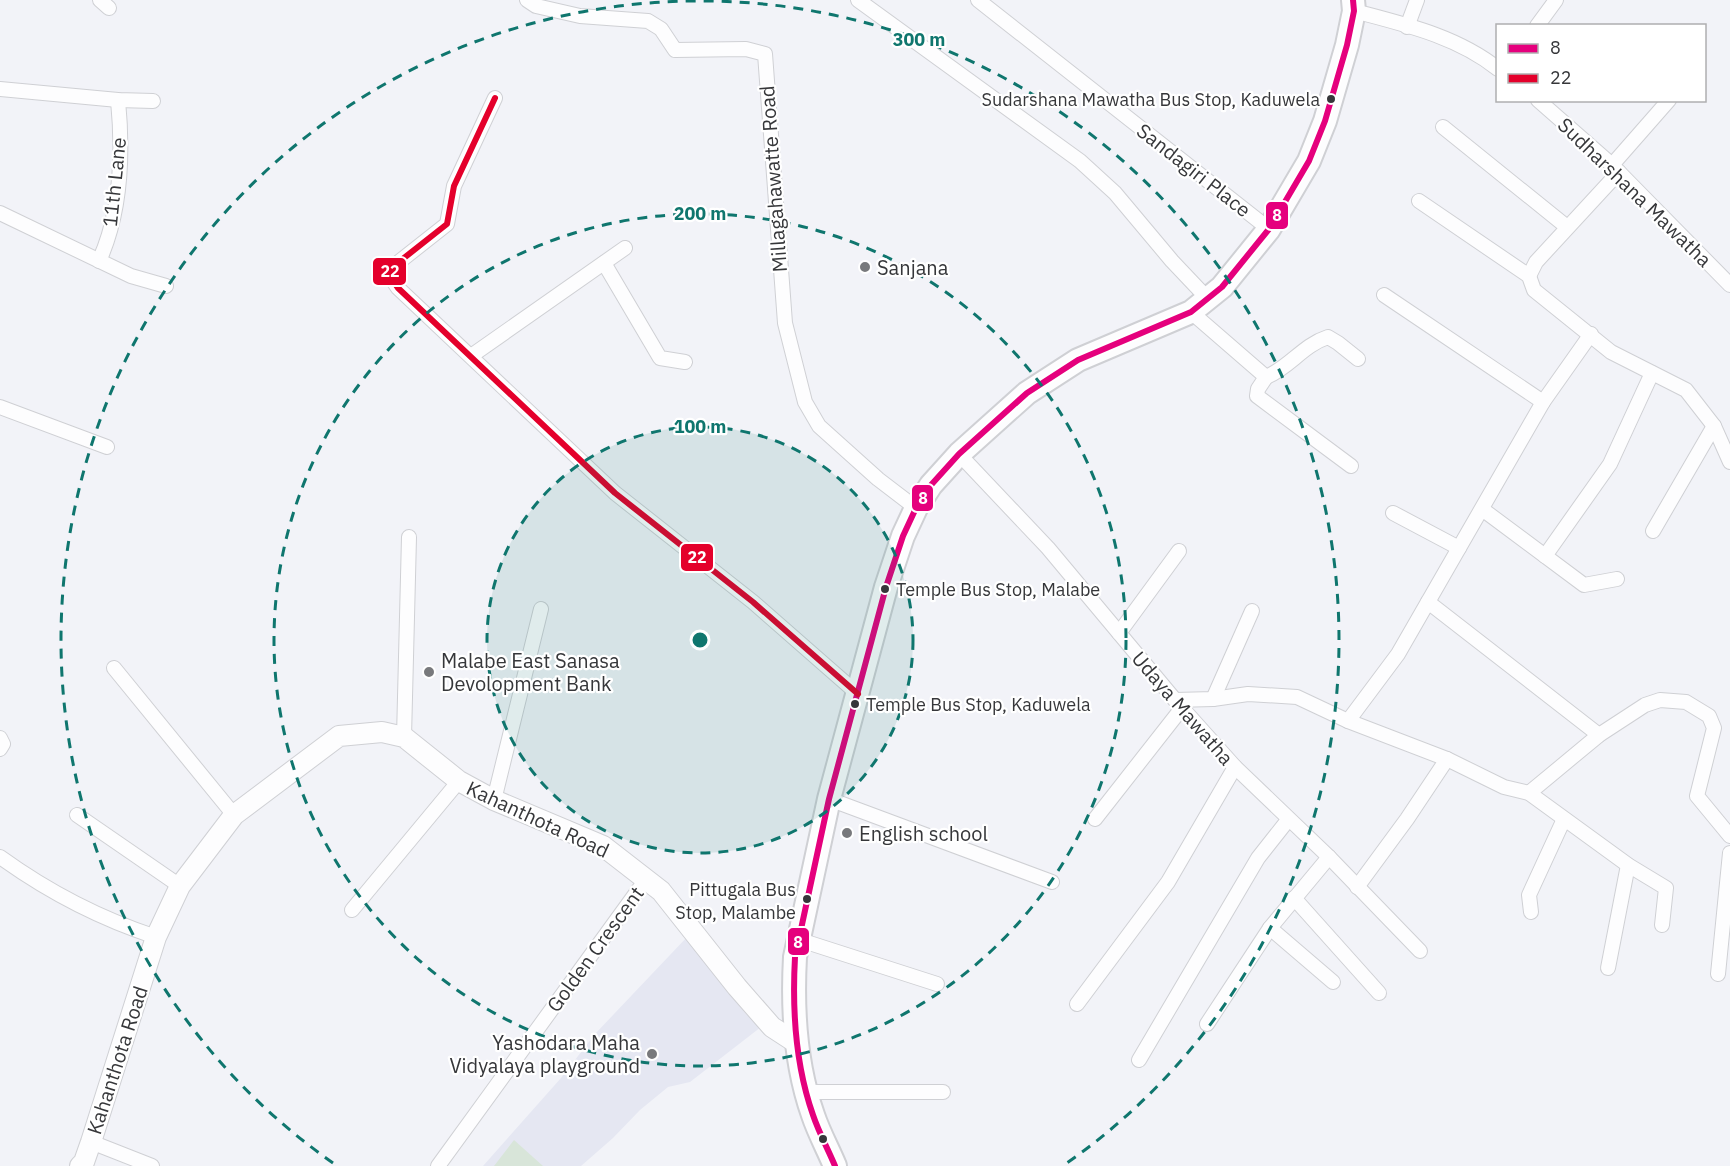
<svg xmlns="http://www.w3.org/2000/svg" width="1730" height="1166" viewBox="0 0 1730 1166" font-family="'IBM Plex Sans',sans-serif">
  <rect width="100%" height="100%" fill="#f2f3f8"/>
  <path fill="#e5e7f2" d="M688 936 710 970 746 1014 761 1027 690 1082 668 1087 640 1110 613 1138 581 1166H483L561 1078 595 1034Z"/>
  <path fill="#d8e5d9" d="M514 1140 543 1166H494Z"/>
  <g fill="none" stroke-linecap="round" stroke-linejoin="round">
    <g stroke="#cfd0d4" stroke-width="16">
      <g id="minor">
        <path d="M100 0 109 8"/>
        <path d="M527 0 536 6 580 16 648 21 661 29 675 50 746 49 765 54 785 323 805 402 819 426 878 479 916 508"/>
        <path d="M858 0 1080 161 1115 193 1172 261 1208 299"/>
        <path d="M978 0 1269 229"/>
        <path d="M1354 11C1403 24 1457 36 1498 69"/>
        <path d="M1537 26 1556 0"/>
        <path d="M1407 27 1417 0"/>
        <path d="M0 89 118 100 153 101"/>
        <path d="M495 98 454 186 447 224 390 269 389 275 398 288 615 493 753 602 858 694"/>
        <path d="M1538 100 1612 165 1730 285"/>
        <path d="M1443 127 1567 227"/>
        <path d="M1612 165 1669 100"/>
        <path d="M1419 201 1529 276 1534 290 1611 352 1686 390 1714 426 1730 462"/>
        <path d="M0 213 131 276 166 286"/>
        <path d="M99 261C121 213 123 152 118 100"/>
        <path d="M604 263 660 358 685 362"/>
        <path d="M1529 276 1536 262 1619 172"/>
        <path d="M1384 295 1543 402"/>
        <path d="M1191 312 1266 377 1258 389 1257 396 1351 466"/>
        <path d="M471 356 625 248"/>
        <path d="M1266 377C1289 368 1303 345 1328 337L1338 343 1358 359"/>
        <path d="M0 407 107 447"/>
        <path d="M959 454 1048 548 1175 700 1235 767 1329 857 1420 951"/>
        <path d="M1482 509 1584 585 1617 579"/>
        <path d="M1393 513 1459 548"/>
        <path d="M1653 531 1714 426"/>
        <path d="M1545 556 1610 464 1652 373"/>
        <path d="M1428 602 1599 735"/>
        <path d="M1119 633 1179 551"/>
        <path d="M114 668 234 815"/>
        <path d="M1213 699 1252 611"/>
        <path d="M1175 700 1213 699 1248 694 1297 697 1348 721 1447 759 1504 787 1529 793 1628 865 1666 888 1662 925"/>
        <path d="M1348 721 1398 654 1543 402 1591 334"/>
        <path d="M404 737 409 537"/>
        <path d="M0 738 3 744 0 749"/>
        <path d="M1529 793 1599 735 1645 705 1660 700 1686 702 1709 716 1714 728 1697 796 1730 836"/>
        <path d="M829 799 1052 882"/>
        <path d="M494 800 541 609"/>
        <path d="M77 815 180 886"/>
        <path d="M1095 819 1182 708"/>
        <path d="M0 857C47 891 101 919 156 937"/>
        <path d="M1357 887 1407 819 1447 759"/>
        <path d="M1294 898 1379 993"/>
        <path d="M352 910 459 781"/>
        <path d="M1531 912 1529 895 1564 819"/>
        <path d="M1270 928 1333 982"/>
        <path d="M797 939 937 984"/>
        <path d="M1608 968 1628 865"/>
        <path d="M1718 974 1730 853"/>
        <path d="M1077 1004 1168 882 1235 767"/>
        <path d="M1207 1024 1270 928 1329 857"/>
        <path d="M1139 1060 1258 858 1288 820"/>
        <path d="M806 1092H943"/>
        <path d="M91 1142 152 1166"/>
        <path d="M438 1166 647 878"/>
      </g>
    </g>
    <g stroke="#cfd0d4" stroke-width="22">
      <path id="secondary" d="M80 1166 84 1162 91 1142 156 937 180 886 234 815 339 736 382 732 404 737 459 781 494 800 603 846 661 891 737 987 772 1027 795 1042"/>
    </g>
    <g stroke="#cfd0d4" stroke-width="26">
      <path id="primary" d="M835 1166C828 1149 819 1133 813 1115 795 1064 792 1011 795 957L829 799 886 587 903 536 916 508 931 485 959 454 1027 393 1078 360 1191 312 1222 287 1269 229 1309 161 1325 121 1347 45 1354 11 1353 0"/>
    </g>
    <use href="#minor" stroke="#fdfdfe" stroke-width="14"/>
    <use href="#secondary" stroke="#fdfdfe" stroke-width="20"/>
    <use href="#primary" stroke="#fdfdfe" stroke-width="22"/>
    <g stroke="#fff" stroke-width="10">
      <path id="bus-1" d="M835 1166C828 1149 819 1133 813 1115 795 1064 792 1011 795 957L829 799 886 587 903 536 916 508 931 485 959 454 1027 393 1078 360 1191 312 1222 287 1269 229 1309 161 1325 121 1347 45 1354 11 1353 0"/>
    </g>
    <g stroke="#fff" stroke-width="10">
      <path id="bus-2" d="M495 98 454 186 447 224 390 269 389 275 398 288 615 493 753 602 858 694"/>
    </g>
    <use href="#bus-1" stroke="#e5007d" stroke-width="6"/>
    <use href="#bus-2" stroke="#e4002b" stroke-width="6"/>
  </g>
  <circle cx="700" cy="640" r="213" fill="#0f766e" fill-opacity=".12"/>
  <g fill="none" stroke="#0f766e" stroke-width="3" stroke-dasharray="10 8">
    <circle cx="700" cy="640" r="213"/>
    <circle cx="700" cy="640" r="426"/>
    <path d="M333 1163A639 639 0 1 1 1067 1163"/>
  </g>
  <g fill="#36373a" stroke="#fff" stroke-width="2">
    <circle cx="1331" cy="99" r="5"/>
    <circle cx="885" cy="589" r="5"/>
    <circle cx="855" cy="704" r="5"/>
    <circle cx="807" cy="899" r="5"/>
    <circle cx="823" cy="1139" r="5"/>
  </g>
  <g fill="#78797c" stroke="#fff" stroke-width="2">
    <circle cx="865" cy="267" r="6"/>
    <circle cx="429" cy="672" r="6"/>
    <circle cx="847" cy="833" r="6"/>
    <circle cx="652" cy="1054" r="6"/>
  </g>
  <g text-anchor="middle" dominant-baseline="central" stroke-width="4.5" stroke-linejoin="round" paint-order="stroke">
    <g font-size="18" fill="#36373a" stroke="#fff" text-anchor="end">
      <text x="1320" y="99">Sudarshana Mawatha Bus Stop, Kaduwela</text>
      <text x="896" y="589" text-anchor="start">Temple Bus Stop, Malabe</text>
      <text x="866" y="704" text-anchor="start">Temple Bus Stop, Kaduwela</text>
      <text x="796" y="889">Pittugala Bus<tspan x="796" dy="23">Stop, Malambe</tspan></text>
    </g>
    <g font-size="20" fill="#36373a" stroke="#fff">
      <text transform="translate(1194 170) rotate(38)">Sandagiri Place</text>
      <text transform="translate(773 179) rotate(-94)">Millagahawatte Road</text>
      <text transform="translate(114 182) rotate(-84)">11th Lane</text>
      <text transform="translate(1635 192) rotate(44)">Sudharshana Mawatha</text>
      <text transform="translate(1183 708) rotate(49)">Udaya Mawatha</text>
      <text transform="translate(538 819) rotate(25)">Kahanthota Road</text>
      <text transform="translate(595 949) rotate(-54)">Golden Crescent</text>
      <text transform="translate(117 1060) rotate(-72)">Kahanthota Road</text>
    </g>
    <g font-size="20" fill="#36373a" stroke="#fff" text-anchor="start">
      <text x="877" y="267">Sanjana</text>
      <text x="441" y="660">Malabe East Sanasa<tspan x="441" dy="23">Devolopment Bank</tspan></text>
      <text x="859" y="833">English school</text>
      <text x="640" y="1042" text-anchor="end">Yashodara Maha<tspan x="640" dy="23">Vidyalaya playground</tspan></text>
    </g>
  </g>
  <circle cx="700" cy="640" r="9" fill="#0f766e" stroke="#fff" stroke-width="3"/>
  <g font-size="18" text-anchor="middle" font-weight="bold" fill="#0f766e" stroke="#fff" stroke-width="4.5" stroke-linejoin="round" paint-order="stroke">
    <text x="919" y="46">300 m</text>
    <text x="700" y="220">200 m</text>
    <text x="700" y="433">100 m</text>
  </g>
  <g stroke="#fff" stroke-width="2">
    <rect x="1265" y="201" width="24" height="29" rx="6" fill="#e5007d"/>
    <rect x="372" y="257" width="35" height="29" rx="6" fill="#e4002b"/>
    <rect x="911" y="484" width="23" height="28" rx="6" fill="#e5007d"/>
    <rect x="680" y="543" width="34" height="29" rx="6" fill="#e4002b"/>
    <rect x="787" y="927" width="23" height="29" rx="6" fill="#e5007d"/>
  </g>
  <g font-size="16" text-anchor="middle" font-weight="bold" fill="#fff">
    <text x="1277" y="221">8</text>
    <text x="390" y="277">22</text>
    <text x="923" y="504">8</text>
    <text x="697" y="563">22</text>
    <text x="798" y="948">8</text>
  </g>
  <rect x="1496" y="24" width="210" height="78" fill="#ffffff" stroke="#afafb0" stroke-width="1.5"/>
  <rect x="1508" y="44" width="30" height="9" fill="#e5007d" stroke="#afafb0" stroke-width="1.5"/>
  <text x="1550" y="54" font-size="18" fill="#36373a">8</text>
  <rect x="1508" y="74" width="30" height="9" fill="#e4002b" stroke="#afafb0" stroke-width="1.5"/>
  <text x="1550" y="84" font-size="18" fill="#36373a">22</text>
</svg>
